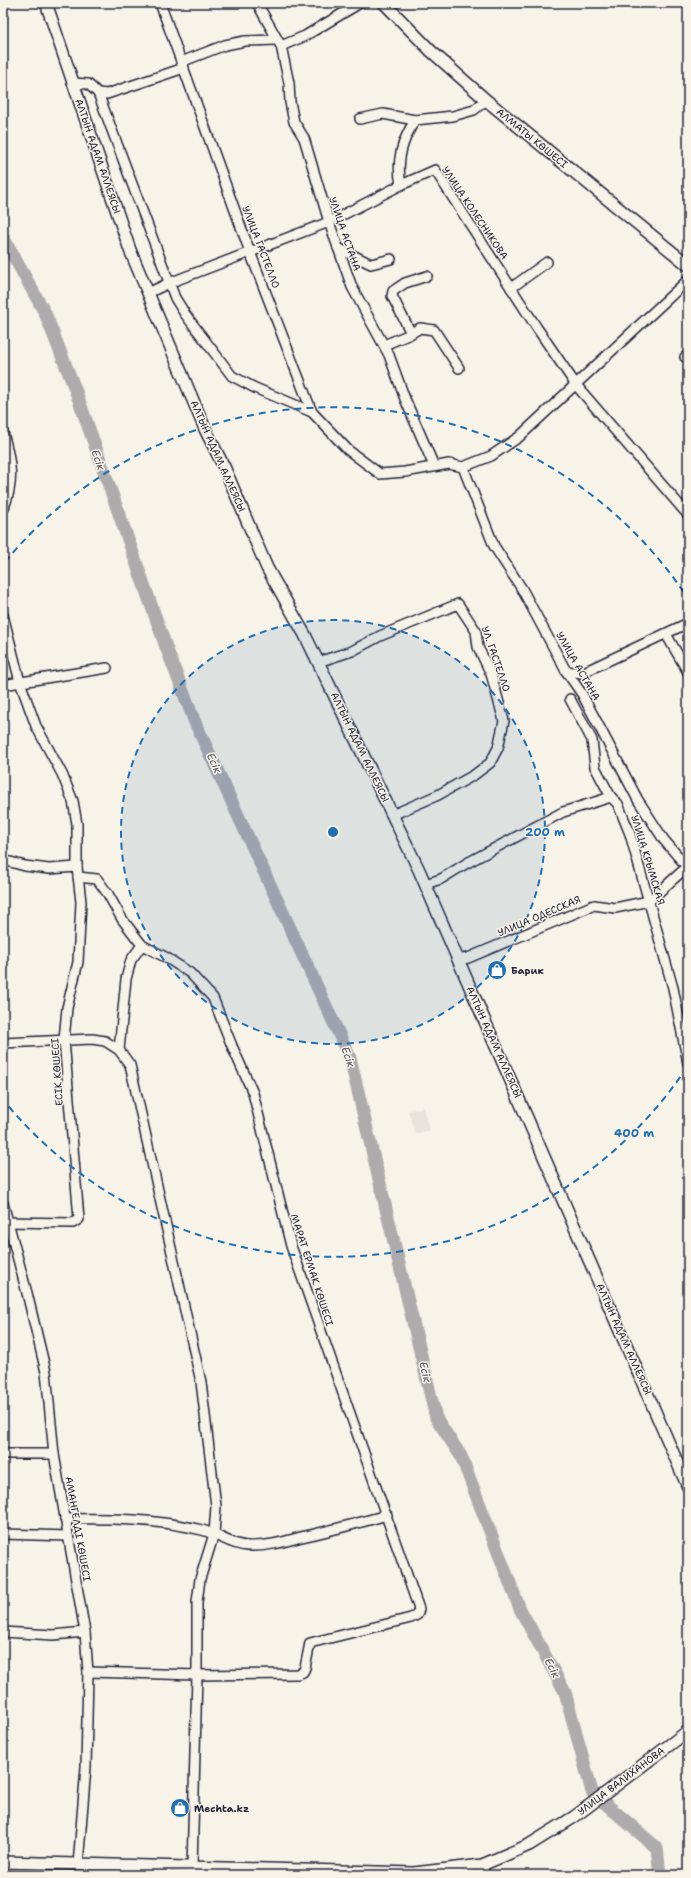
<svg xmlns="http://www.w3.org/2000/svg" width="691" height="1878" viewBox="0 0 691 1878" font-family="'Shantell Sans',sans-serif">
  <rect width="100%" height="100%" fill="#f7f3e8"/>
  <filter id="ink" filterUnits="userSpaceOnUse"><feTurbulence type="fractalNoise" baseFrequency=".025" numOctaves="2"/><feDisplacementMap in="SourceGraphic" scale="8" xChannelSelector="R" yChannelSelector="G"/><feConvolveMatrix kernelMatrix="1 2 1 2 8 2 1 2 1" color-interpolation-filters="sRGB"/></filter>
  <g filter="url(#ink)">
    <path fill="#e7e3db" d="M423 1107 430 1130 415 1134 408 1111Z"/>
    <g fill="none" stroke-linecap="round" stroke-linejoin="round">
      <path stroke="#aeabad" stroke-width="13" d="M3 237 45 313 75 389 166 647 194 720 350 1058 436 1418 461 1456 520 1609 565 1692 592 1792 657 1848 660 1875"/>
      <g stroke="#22223b" stroke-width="12">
        <g id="minor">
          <path d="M160 3 250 252 312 412 348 450 380 474 405 472 449 464 463 467 491 456 519 437 688 280"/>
          <path d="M257 3 281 46 289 83 290 102 294 122 304 138 329 222 352 287 389 355 405 399 434 466"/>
          <path d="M281 46 305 36 360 3"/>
          <path d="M181 62 225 45 245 41 277 40"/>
          <path d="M73 83 88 84 98 93 107 94 184 68"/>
          <path d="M98 93 175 298 185 314 232 376 255 388 312 412"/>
          <path d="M360 119 383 114 415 120"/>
          <path d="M401 185C396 160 402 141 415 120L453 116 474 110 486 100"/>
          <path d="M338 248 371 264 391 259"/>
          <path d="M511 288 547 262"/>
          <path d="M148 293 169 283 329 222 401 185 435 170 537 328 576 385 688 515"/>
          <path d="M411 333 392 296 393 291 405 283 427 276"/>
          <path d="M384 345 408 335 420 328 434 330 459 368"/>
          <path d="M685 357 688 356"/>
          <path d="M3 433C11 461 15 482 3 510"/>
          <path d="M463 467 494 546 522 589 566 671 582 694 638 800 664 840 688 868"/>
          <path d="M3 615 20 682 36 726 62 774 73 801 77 824V867L81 902 78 962 67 1008 64 1040 79 1219 73 1223 3 1222"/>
          <path d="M666 634 688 672"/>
          <path d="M318 662 352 651 380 636 458 604 476 631 478 647 491 674 504 721 498 748 490 763 474 775 438 795 392 815"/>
          <path d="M566 671 582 673 688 623"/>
          <path d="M3 685 107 668"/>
          <path d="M570 699 592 740 595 767 611 797"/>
          <path d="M3 860 25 866 49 869 77 867"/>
          <path d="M78 877 97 879 108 894 122 919 142 945 167 958 190 973 213 998 232 1046 253 1093 291 1246 419 1609 417 1615 411 1618 310 1643 305 1668 303 1672 298 1674 197 1675 88 1672"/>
          <path d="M425 884 441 879 467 863 563 812 611 797 618 804 630 834 673 988 688 1063"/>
          <path d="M142 945 131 960 126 979 119 1050 130 1065 201 1382 216 1506 214 1534 200 1579 197 1602V1675L192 1868"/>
          <path d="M458 960 468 958 594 905 615 908 649 901 688 866"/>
          <path d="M3 1043 92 1039 105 1041 119 1050"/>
          <path d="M3 1203 27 1293 46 1372 54 1454 85 1632 88 1672 86 1767 78 1865"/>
          <path d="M3 1454H54"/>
          <path d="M65 1519C112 1518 156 1519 202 1530 218 1534 230 1545 247 1546 266 1547 283 1542 301 1537 330 1531 358 1523 387 1515"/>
          <path d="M3 1534 68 1536"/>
          <path d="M3 1632 53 1635 85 1632"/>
          <path d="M482 1865 485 1875"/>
        </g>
      </g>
      <g stroke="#22223b" stroke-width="14">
        <g id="major">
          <path d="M46 3 130 250 205 429 225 469 267 568 305 635 419 870 688 1487"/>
          <path d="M384 3 431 51 486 100 688 265"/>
          <path d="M3 1862 414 1873 482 1865 529 1845 574 1817 688 1731"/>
        </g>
      </g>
      <use href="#minor" stroke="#f7f3e8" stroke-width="9"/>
      <use href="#major" stroke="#f7f3e8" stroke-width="11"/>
    </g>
  </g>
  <circle cx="333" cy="832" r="212" fill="#1f6fb2" fill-opacity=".12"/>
  <g fill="none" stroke="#1f6fb2" stroke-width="2" stroke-dasharray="7 5">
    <circle cx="333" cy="832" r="212"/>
    <path d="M687 1067A425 425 0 0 1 5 1102M5 562A425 425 0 0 1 687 597"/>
  </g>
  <defs>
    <g id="shop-disc" transform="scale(1)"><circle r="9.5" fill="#1f6fb2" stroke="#f7f3e8"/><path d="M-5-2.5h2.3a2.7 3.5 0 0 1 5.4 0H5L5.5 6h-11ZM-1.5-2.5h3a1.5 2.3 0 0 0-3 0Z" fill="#fff"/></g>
  </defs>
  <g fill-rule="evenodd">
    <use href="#shop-disc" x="497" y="970"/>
    <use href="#shop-disc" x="180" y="1808"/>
  </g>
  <g text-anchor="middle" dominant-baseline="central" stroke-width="3" stroke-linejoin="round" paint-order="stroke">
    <g font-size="10" fill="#22223b" stroke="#f7f3e8">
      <text transform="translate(532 138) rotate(39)">АЛМАТЫ КӨШЕСІ</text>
      <text transform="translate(98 156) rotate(71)">АЛТЫН АДАМ АЛЛЕЯСЫ</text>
      <text transform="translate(475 213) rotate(56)">УЛИЦА КОЛЕСНИКОВА</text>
      <text transform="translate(345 234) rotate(71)">УЛИЦА АСТАНА</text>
      <text transform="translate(261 247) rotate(69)">УЛИЦА ГАСТЕЛЛО</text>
      <text transform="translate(218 456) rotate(66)">АЛТЫН АДАМ АЛЛЕЯСЫ</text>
      <text transform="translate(496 659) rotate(71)">УЛ. ГАСТЕЛЛО</text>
      <text transform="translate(578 666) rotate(60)">УЛИЦА АСТАНА</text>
      <text transform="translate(360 747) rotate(64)">АЛТЫН АДАМ АЛЛЕЯСЫ</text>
      <text transform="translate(648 860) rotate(73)">УЛИЦА КРЫМСКАЯ</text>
      <text transform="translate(539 916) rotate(-23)">УЛИЦА ОДЕССКАЯ</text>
      <text transform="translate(494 1042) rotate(66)">АЛТЫН АДАМ АЛЛЕЯСЫ</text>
      <text transform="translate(57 1072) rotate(-94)">ЕСІК КӨШЕСІ</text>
      <text transform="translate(312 1270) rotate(72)">МАРАТ ЕРМАК КӨШЕСІ</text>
      <text transform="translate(624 1339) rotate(66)">АЛТЫН АДАМ АЛЛЕЯСЫ</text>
      <text transform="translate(78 1529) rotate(80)">АМАНГЕЛДІ КӨШЕСІ</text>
      <text transform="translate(621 1781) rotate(-37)">УЛИЦА ВАЛИХАНОВА</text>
    </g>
    <g font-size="10" font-weight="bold" fill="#22223b" stroke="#f7f3e8" text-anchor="start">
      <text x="511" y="970">Барик</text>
      <text x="194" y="1808">Mechta.kz</text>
    </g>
    <g font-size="11" font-style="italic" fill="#535263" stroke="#f7f3e8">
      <text transform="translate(98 460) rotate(70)">Есік</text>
      <text transform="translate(214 763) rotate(65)">Есік</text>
      <text transform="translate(348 1057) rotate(70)">Есік</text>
      <text transform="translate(425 1372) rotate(77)">Есік</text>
      <text transform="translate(552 1668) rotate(62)">Есік</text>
    </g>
  </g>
  <circle cx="333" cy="832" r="6" fill="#1f6fb2" stroke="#f7f3e8" stroke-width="2"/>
  <g font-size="12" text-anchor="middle" font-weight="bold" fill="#1f6fb2" stroke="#f7f3e8" stroke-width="3" stroke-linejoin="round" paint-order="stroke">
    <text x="545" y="836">200 m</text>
    <text x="634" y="1137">400 m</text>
  </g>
  <rect width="691" height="1878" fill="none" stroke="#f7f3e8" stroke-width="16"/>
  <rect x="8" y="8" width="675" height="1862" fill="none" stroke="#22223b" stroke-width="1.5" filter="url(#ink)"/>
</svg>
